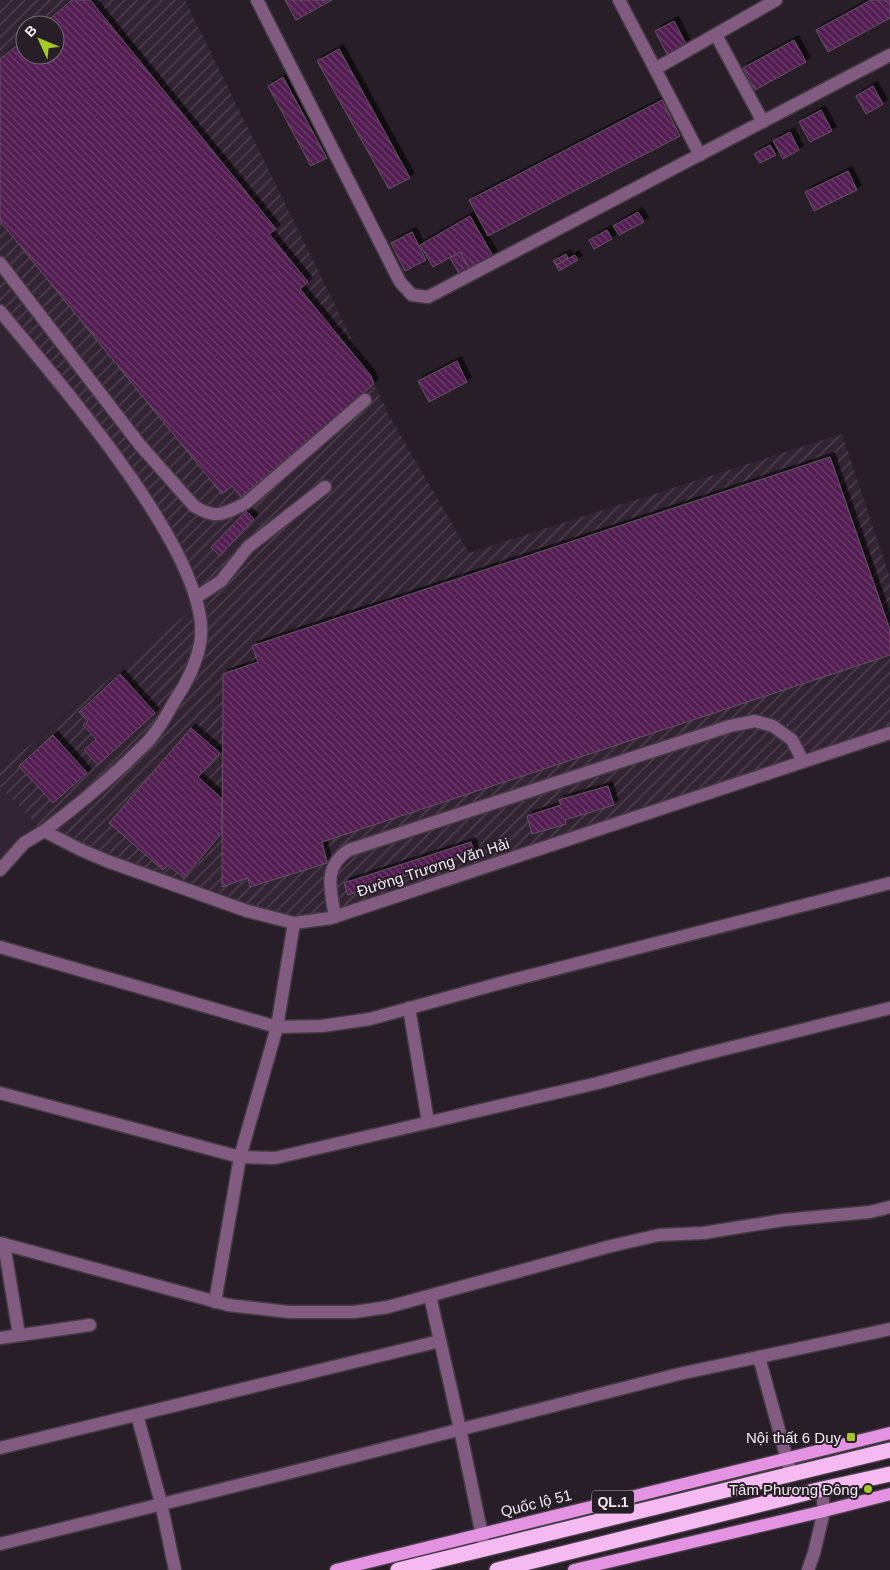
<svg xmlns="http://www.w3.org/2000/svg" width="890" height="1570" viewBox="0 0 890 1570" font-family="Arial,sans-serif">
  <defs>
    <pattern id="industrial-furrows" width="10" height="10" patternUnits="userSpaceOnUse" patternTransform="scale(1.25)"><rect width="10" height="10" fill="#332433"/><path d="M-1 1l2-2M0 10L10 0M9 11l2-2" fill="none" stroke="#514451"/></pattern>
    <pattern id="building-back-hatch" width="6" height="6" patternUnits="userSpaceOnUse" patternTransform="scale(1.25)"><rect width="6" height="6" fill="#531e52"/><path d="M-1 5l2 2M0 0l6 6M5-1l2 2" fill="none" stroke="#6c3f6b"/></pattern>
    <filter id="shadow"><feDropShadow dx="4.5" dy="-4.5" stdDeviation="0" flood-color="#0009"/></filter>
  </defs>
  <rect width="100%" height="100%" fill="#281e28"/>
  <g fill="#332433">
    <path d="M0 318 127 479 168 543 194 608 0 769Z"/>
    <path d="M0 787 40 828 0 863Z"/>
  </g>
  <g fill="url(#industrial-furrows)" fill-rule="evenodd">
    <path d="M0 0H185L390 417 469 553 842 434 890 578V727L329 914 294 918 249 906 109 857 52 830 141 754 206 641V617L201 598 176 539 134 473 0 303ZM25 25H55V55H25Z"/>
    <path d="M194 608 196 641 191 662 151 731 111 770 40 828 0 787V770Z"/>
  </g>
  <g fill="url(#building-back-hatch)" stroke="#615560" filter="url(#shadow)">
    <path d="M72 0H90L276 229 269 234 308 282 300 289 371 376 374 384 241 497 232 486 222 494 0 221V59L25 39V55H55V25H42Z"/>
    <path d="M285 0H332L296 20Z"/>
    <path d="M871 0H890V18L828 52 816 30Z"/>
    <path d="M674 21 686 44 667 54 655 31Z"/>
    <path d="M794 40 806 62 755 90 743 68Z"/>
    <path d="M339 49 410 178 389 189 317 61Z"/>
    <path d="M283 77 327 158 311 166 268 86Z"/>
    <path d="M873 86 883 104 866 114 856 96Z"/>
    <path d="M662 100 680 136 488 236 469 200Z"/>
    <path d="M821 110 832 131 810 142 799 122Z"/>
    <path d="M790 132 799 150 783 159 773 141Z"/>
    <path d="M770 145 776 155 760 163 754 154Z"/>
    <path d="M848 171 857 190 814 211 805 192Z"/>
    <path d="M638 212 644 222 619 235 613 226Z"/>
    <path d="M470 216 493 256 470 270 460 252 433 267 420 245Z"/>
    <path d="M607 230 612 239 594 249 589 240Z"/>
    <path d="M412 232 426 260 405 271 391 243Z"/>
    <path d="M460 252 470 270 460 275 450 258Z"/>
    <path d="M566 254 568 258 556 265 553 261Z"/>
    <path d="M575 255 578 260 559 271 556 265Z"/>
    <path d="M457 361 467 382 429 402 418 381Z"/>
    <path d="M830 457 890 630V655L322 842 327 863 250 887 248 878 222 887 223 674 258 662 252 646Z"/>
    <path d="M246 511 254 519 220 556 211 547Z"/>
    <path d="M120 674 155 713 98 765 84 750 96 739 83 725 88 721 79 712Z"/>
    <path d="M191 728 220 753 198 777 222 799V833L184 878 168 865 163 870 109 823Z"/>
    <path d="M53 735 87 773 53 803 19 766Z"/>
    <path d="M608 786 614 805 565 820 566 824 532 834 527 816 561 805 559 800Z"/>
    <path d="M471 842 475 853 348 895 344 883Z"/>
  </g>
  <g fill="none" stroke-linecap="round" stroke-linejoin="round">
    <g stroke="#443b44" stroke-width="15">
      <g id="minor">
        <path d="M257 0 400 282 412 295 428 297 890 55"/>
        <path d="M619 0 700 155"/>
        <path d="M716 35 763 122"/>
        <path d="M655 69 776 0"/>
        <path d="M0 263 140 445 194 506C216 520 224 514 246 503L365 400"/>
        <path d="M0 311C53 376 217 561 200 644 196 665 186 684 174 702 168 713 162 724 154 734 147 744 136 752 128 761 101 786 73 809 44 831"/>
        <path d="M197 597 221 581 248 547 325 487"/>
        <path d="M0 870 24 843 44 831 79 849 107 861 247 911 294 923 331 918 890 733"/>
        <path d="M335 917C331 891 322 867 349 850L730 726 755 721 773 726 792 740 803 761"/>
        <path d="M0 947 277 1027 322 1026 370 1019 497 984 890 883"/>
        <path d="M409 1008 428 1122"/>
        <path d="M0 1093 240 1157 275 1158 598 1083 697 1056 890 1008"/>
        <path d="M0 1243 228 1305 289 1312H354L388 1307 611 1246 659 1235 703 1233 784 1220 870 1212 890 1207"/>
        <path d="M4 1244 19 1335"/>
        <path d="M430 1296 460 1429 484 1545"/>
        <path d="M215 1302 240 1157 277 1027 294 923"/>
        <path d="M0 1338 90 1325"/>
        <path d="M759 1357 791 1474"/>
        <path d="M137 1415 161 1503 175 1570"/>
        <path d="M0 1448 440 1341"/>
        <path d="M0 1544 312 1467 679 1374 890 1329"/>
        <path d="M808 1570 814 1553 824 1511 822 1489"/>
      </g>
    </g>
    <g stroke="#443b44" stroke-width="15">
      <g id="major">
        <path d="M336 1570 890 1433"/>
        <path d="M574 1570 824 1511 890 1494"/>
      </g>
    </g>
    <g stroke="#443b44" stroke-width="18">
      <g id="highway">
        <path d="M398 1570 890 1450"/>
        <path d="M497 1570 822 1489 890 1474"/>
      </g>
    </g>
    <use href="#minor" stroke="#825b81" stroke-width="12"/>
    <use href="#major" stroke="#e492e2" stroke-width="12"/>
    <use href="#highway" stroke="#f6baf3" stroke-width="15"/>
  </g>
  <g fill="#a4c825" stroke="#281e28" stroke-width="2">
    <rect x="846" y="1432" width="10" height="10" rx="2.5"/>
    <circle cx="868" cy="1489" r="5"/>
  </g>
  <g text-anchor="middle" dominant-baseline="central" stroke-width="4" stroke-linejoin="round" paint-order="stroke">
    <rect fill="#281e28" stroke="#b5aeb5" stroke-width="1" x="592" y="1490.5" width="42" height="23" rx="4"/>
    <g font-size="14" font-weight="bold" fill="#f2ebf2">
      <text x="613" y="1502">QL.1</text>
    </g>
    <g font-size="15" fill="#f2ebf2" stroke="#281e28">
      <text transform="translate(433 867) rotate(-18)">Đường Trương Văn Hải</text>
      <text transform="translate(536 1503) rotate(-14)">Quốc lộ 51</text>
    </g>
    <g font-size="15" fill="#f2ebf2" stroke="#281e28" text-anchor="end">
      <text x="841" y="1437">Nội thất 6 Duy</text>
      <text x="858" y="1489">Tâm Phương Đông</text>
    </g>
  </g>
  <g transform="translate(40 40) rotate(314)"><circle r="24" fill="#281e28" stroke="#797079"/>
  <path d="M0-4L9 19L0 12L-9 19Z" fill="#a4c825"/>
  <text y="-8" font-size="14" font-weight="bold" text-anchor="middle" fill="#f2ebf2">B</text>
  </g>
</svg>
